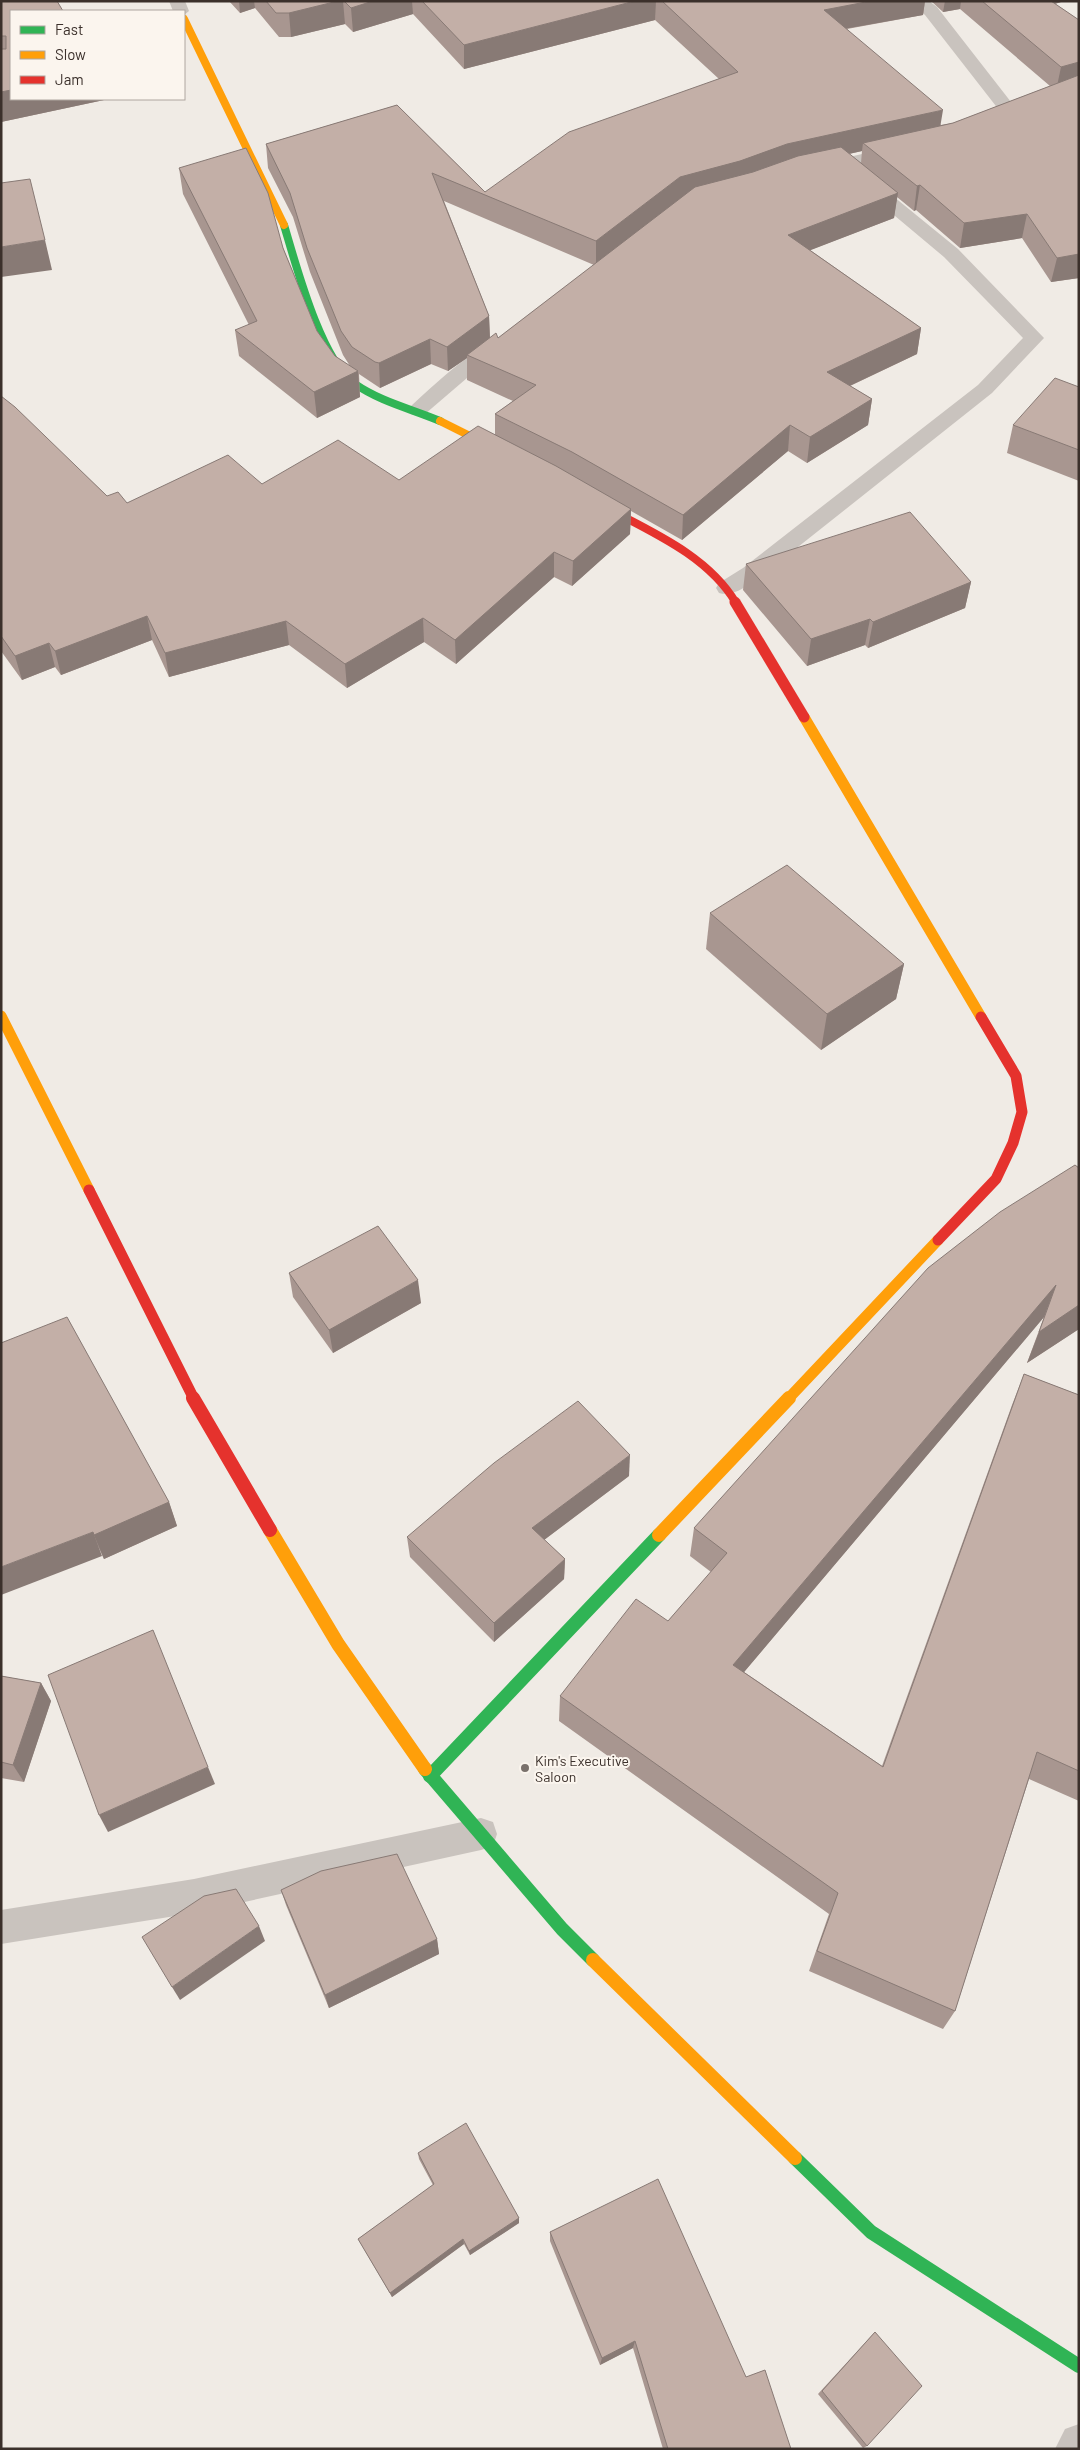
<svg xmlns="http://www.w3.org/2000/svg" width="1080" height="2450" viewBox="0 0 1080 2450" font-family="Barlow,sans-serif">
  <rect width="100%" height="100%" fill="#f0ebe5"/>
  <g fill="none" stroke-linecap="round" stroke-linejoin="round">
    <g fill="#c9c3be" fill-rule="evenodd">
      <path d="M169 1H185L189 11 184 15V11H173Z"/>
      <path d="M910 1H929L937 7 1018 111 1021 115 1018 119H1006L925 15Z"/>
      <path d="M897 146 903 147 906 151 903 155 856 166 958 249 1044 338 992 393 759 578C746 586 734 597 719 593L716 588 719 583 743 568 978 385 1023 338 944 257 833 164 836 160Z"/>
      <path d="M498 341 505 343 508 347 505 351 474 372 425 414 418 416 411 414 408 410 411 406C432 387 472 348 498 341Z"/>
      <path d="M481 1818 493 1822 497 1834 493 1846 481 1850 194 1913 1 1944V1910L194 1879Z"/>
      <path d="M1079 2424V2449H1055L1065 2429Z"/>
    </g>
    <path stroke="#30b455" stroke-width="8" d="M284 225C296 265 321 361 355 384 381 402 412 409 440 421"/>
    <g stroke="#30b455" stroke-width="14">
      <path d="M425 1769 562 1929 593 1960"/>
      <path d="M430 1776 659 1535"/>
      <path d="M795 2158 871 2232 1079 2366"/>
    </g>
    <g stroke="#ff9f0a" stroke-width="8">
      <path d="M184 19 284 225"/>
      <path d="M440 421 500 451"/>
    </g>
    <g stroke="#ff9f0a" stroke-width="11">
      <path d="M804 717 981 1017"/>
      <path d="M1 1016 89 1190"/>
      <path d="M788 1399 938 1240"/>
    </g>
    <g stroke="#ff9f0a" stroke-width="14">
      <path d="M270 1530 338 1644 425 1769"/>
      <path d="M659 1535 789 1398"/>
      <path d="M593 1960 795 2158"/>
    </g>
    <path stroke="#e5322d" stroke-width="8" d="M599 504C647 530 707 554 736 603"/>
    <g stroke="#e5322d" stroke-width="11">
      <path d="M735 602 804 717"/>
      <path d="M89 1190 194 1399"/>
      <path d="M938 1240 996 1179 1013 1143 1022 1112 1016 1076 981 1017"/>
    </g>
    <path stroke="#e5322d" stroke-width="14" d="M193 1398 270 1530"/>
  </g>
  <g fill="#a89690" fill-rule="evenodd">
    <path d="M1 1H57L11 99H104V100L1 122Z"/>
    <path d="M229 1H925L923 15 847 29 941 125 953 123 1050 86 960 9 943 12 931 1H1064L1055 4 1079 20V278L1051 282 1022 238 960 248 916 210 914 211 897 197 894 218 810 250 921 328 917 354 850 386 872 399 868 425 807 463 788 451 682 540 631 511 630 534 572 586 554 577 456 664 424 642 347 688 289 645 169 677 152 640 61 675 55 667 22 680 1 651V396L107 496 127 503 262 484 399 480 495 435V414L513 401 467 380V358L448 371 431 364 380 388 359 374 360 397 317 418 239 356 235 330 249 325 183 194 179 168 283 248 317 331 335 356 350 366 343 355 310 272 293 217 268 168 266 144 397 105 485 192 719 79 655 20 464 69 413 14 353 32 345 24 291 37H279L255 8 240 13ZM862 151 861 163 849 154ZM444 201 594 265 498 338H490L489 316Z"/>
    <path d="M1079 387V481L1007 453 1013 425Z"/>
    <path d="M746 564 971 582 965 608 868 648 865 645 807 666 743 590Z"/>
    <path d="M710 913 904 964 896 999 821 1050 706 949Z"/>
    <path d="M1079 1168V1329L1027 1363 1044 1317 744 1672 882 1766 1012 1405 1024 1374 1079 1395V1801L1029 1779 955 2011 943 2029 809 1971 829 1914 559 1721 560 1696 668 1621 711 1572 690 1556 694 1528Z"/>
    <path d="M289 1273 421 1303 333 1353 293 1297Z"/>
    <path d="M1 1343 169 1502 177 1526 104 1559Z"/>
    <path d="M629 1476 544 1540 565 1559 564 1579 494 1642 410 1557 407 1537Z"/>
    <path d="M1 1676 41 1683 51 1701 24 1782 1 1778Z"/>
    <path d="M281 1890 437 1939 439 1954 329 2008 286 1905Z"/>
    <path d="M418 2153 519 2218V2223L470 2255 464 2244 392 2297 358 2239 433 2185 419 2159Z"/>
    <path d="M550 2232 746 2377 791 2449H663L633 2348 600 2365 550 2241Z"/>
    <path d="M875 2332 867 2446 863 2448 818 2394Z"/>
  </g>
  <g fill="#887a75">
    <path d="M239 1H254L255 8 240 13Z"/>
    <path d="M338 1H343L345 24 291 37 289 13Z"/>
    <path d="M373 1H412L413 14 353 32 351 8Z"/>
    <path d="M635 1H656L655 20 464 69V45Z"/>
    <path d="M871 1H925L923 15 821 33 824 10Z"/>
    <path d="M945 1H961L960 9 943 12Z"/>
    <path d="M1030 1H1064L1028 12Z"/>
    <path d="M1079 62V84L1056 91 1061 67Z"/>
    <path d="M11 90V99H104V100L1 122V92Z"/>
    <path d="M943 110 939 134 863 143 862 151 785 168 596 265V241L680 177 787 144Z"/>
    <path d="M920 185 916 210 914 211 917 186Z"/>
    <path d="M898 193 894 218 785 260 788 235Z"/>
    <path d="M1027 214 1022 238 960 248 964 223Z"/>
    <path d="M45 240 52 270 1 277V247Z"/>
    <path d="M1079 254V278L1051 282 1057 258Z"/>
    <path d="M489 316 490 340 467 355V358L448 371 447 347Z"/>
    <path d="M921 328 917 354 824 398 827 372Z"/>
    <path d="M430 339 431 364 380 388 379 363Z"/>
    <path d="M358 371 360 397 317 418 314 392Z"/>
    <path d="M872 399 868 425 807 463 810 437Z"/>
    <path d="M790 425 788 451 682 540 683 515Z"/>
    <path d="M631 509 630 534 572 586 573 561Z"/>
    <path d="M554 552V577L456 664 455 640Z"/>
    <path d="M971 582 965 608 868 648 873 622Z"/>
    <path d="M147 616 152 640 61 675 55 651Z"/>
    <path d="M423 618 424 642 347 688 345 664Z"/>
    <path d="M870 619 865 645 807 666 811 639Z"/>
    <path d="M286 621 289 645 169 677 165 653Z"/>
    <path d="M49 643 55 667 22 680 15 656Z"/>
    <path d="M904 964 896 999 821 1050 827 1014Z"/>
    <path d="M418 1280 421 1303 333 1353 329 1330Z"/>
    <path d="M1056 1285 1044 1317 728 1691 733 1665Z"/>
    <path d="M1079 1305V1329L1027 1363 1039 1332Z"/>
    <path d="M630 1455 629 1476 532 1549V1528Z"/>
    <path d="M169 1502 177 1526 104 1559 94 1535Z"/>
    <path d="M93 1532 102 1556 1 1595V1567Z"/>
    <path d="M565 1559 564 1579 494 1642V1623Z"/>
    <path d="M41 1683 51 1701 24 1782 13 1765Z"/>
    <path d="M208 1767 215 1784 108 1832 99 1815Z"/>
    <path d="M259 1926 265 1941 180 2000 172 1987Z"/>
    <path d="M437 1939 439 1954 329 2008 325 1995Z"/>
    <path d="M519 2218V2223L470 2255 469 2251Z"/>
    <path d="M463 2239 464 2244 392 2297 390 2293Z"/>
    <path d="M635 2341 633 2348 600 2365 602 2358Z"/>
  </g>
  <g fill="#c3afa7" stroke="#887a75">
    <path d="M1 1H57L63 11H11V90L1 92V49H6V36H1Z"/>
    <path d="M266 1H338L289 13H276Z"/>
    <path d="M344 1H373L351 8Z"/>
    <path d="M422 1H635L464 45Z"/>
    <path d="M662 1H871L824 10 943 110 787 144 740 161 680 177 596 241 432 173 489 316 447 347 430 339 379 363 375 362 352 347 341 331 307 248 290 193 266 144 397 105 485 192 569 132 738 72Z"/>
    <path d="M982 1H1051L1079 20V62L1061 67Z"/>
    <path d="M1079 75V254L1057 258 1027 214 964 223 920 185 917 186 863 143 953 123Z"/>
    <path d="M841 147 898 193 788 235 921 328 827 372 872 399 810 437 790 425 683 515 572 452 495 414 536 385 467 355 496 333 498 338 695 187 753 172 798 156Z"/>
    <path d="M246 148 268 193 283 248 317 331 335 356 358 371 314 392 235 330 257 321 179 168Z"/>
    <path d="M30 179 45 240 1 247V183Z"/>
    <path d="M1055 378 1079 387V450L1013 425Z"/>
    <path d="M1 396 15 407 107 496 118 492 127 503 228 455 262 484 338 440 399 480 478 426 556 466 631 509 573 561 554 552 455 640 423 618 345 664 286 621 165 653 147 616 55 651 49 643 15 656 1 636Z"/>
    <path d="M910 512 971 582 873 622 870 619 811 639 746 564Z"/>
    <path d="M787 865 904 964 827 1014 710 913Z"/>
    <path d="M1075 1165 1079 1168V1305L1039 1332 1056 1285 733 1665 883 1767 1024 1374 1079 1395V1771L1037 1752 955 2011 817 1951 838 1893 560 1696 636 1599 668 1621 727 1553 694 1528 928 1268 1000 1212Z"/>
    <path d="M378 1226 418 1280 329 1330 289 1273Z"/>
    <path d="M67 1317 169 1502 94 1535 93 1532 1 1567V1343Z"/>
    <path d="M578 1401 630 1455 532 1528 565 1559 494 1623 407 1537 494 1463Z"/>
    <path d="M153 1630 208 1767 99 1815 48 1675Z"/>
    <path d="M1 1676 41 1683 13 1765 1 1762Z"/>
    <path d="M397 1854 437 1939 325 1995 281 1890 321 1871Z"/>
    <path d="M236 1889 259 1926 172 1987 142 1937 204 1896Z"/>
    <path d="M466 2123 519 2218 469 2251 463 2239 390 2293 358 2239 434 2184 418 2153Z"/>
    <path d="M658 2179 746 2377 765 2370 791 2449H668L635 2341 602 2358 550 2232Z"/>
    <path d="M875 2332 922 2386 867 2446 822 2391Z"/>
  </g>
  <circle fill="#7a716c" stroke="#fbf5ee" stroke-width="2" cx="525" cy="1768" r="5"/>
  <g text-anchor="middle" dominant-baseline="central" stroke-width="4" stroke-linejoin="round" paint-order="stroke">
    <g font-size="14" fill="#3b302b" stroke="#fbf5ee" text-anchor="start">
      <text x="535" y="1760">Kim's Executive<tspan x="535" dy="16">Saloon</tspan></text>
    </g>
  </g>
  <rect width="1080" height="2450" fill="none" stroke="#3b302b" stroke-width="5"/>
  <rect x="10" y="10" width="175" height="90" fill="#fbf5ee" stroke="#aea6a0"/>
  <rect x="20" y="26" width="25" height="8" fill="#30b455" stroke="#aea6a0"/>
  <text x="55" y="35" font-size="15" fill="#3b302b">Fast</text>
  <rect x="20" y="51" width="25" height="8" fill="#ff9f0a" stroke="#aea6a0"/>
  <text x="55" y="60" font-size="15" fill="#3b302b">Slow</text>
  <rect x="20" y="76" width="25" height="8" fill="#e5322d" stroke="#aea6a0"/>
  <text x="55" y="85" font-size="15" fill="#3b302b">Jam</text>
</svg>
